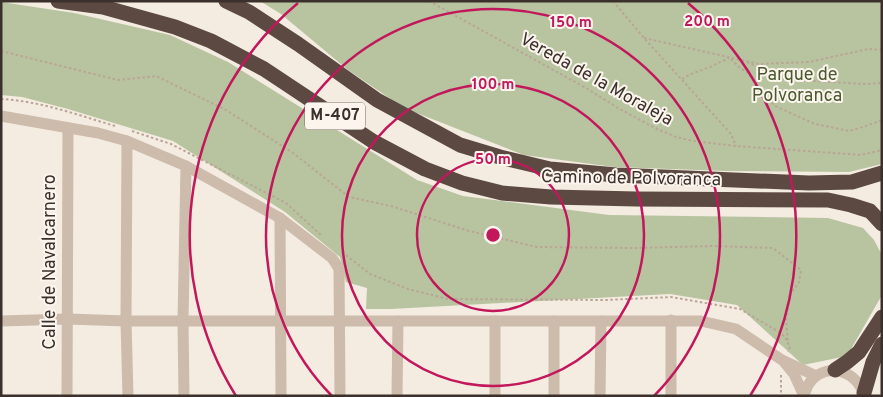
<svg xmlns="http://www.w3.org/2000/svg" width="883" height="397" viewBox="0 0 883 397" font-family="Overpass,sans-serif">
  <rect width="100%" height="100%" fill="#f4ebe1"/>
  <g fill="#b8c4a0">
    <path d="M260 1H882V164L849 172 726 171 614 167 524 155 404 108 348 70 281 14Z"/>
    <path d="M1 2 74 13 170 35 228 62 417 180 463 196 609 215 828 218 863 228 874 240 882 255V295L847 356 803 365 737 305 670 294 391 309H366L367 288 346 282 340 257 285 212 173 141 68 109 22 97 1 95Z"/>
  </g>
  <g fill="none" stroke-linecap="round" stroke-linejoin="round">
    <g stroke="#b9a596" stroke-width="2" stroke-dasharray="2.5 2.5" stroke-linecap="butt">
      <path d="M429 1 586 88 618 108 655 128 676 137 693 141 736 146 861 155 882 150"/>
      <path d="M613 1 644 38 731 134 736 146"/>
      <path d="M644 38 759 64 809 62 868 49 882 50"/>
      <path d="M1 51 118 80 156 76 226 110 293 153 349 197 391 206 469 231 537 247 634 248 713 246 773 248 801 270 799 282 790 295 786 320 788 343"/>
      <path d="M731 59 739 67 748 73 775 106 815 124 849 131 863 127 882 120"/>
      <path d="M747 62 784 79 864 84 882 83"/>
      <path d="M682 79 691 74 710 67 729 58"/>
      <path d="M1 99C40 101 78 115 115 126"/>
      <path d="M132 131 171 144 286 203 321 235"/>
      <path d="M342 252 370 274 408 289 448 299 606 300 671 297 740 309 779 332 785 337 790 347 788 352"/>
      <path d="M781 375V396"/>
    </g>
    <g stroke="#cdbbac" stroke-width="11">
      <path d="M1 116 98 133 127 141 186 166 280 218 332 258 336 264 339 269 340 396"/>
      <path d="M127 141 126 321 128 396"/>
      <path d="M280 218 281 396"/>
      <path d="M671 320V396"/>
      <path d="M1 321 68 319 126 321H701L736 329 782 360 816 376"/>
      <path d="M554 321V396"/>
      <path d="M785 363 794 374 804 396"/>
      <path d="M67 396 68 128"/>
      <path d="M184 396 183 321 186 166"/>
      <path d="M397 396 398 321"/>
      <path d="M495 396V321"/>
      <path d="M600 396 601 321"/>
      <path d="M804 396C806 390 807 385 811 381 828 361 859 372 864 396"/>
    </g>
    <g stroke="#5c4a42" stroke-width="15">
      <path d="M58 1 103 7 175 27 211 41 264 69 374 142 425 169 462 183 502 193 551 197 636 199 828 200 851 205 870 211 882 224"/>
      <path d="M226 1 249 12 298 44 377 100 460 145 500 157 550 169 616 175 809 183 852 182 882 173"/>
      <path d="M835 370 847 362 859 352 882 317"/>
      <path d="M864 393 873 362 882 344"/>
    </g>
  </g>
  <g fill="none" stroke="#c2185b" stroke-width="2.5">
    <circle cx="493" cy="235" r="76"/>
    <circle cx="493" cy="235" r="151"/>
    <path d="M332 396A227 227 0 1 1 654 396"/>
    <path d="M236 396A303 303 0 0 1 298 3M688 3A303 303 0 0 1 750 396"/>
  </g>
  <g text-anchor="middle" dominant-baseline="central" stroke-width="4" stroke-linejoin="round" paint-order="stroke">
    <rect fill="#fbf5ee" stroke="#756b66" stroke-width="1" x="305" y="102.5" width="60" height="27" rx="4"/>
    <g font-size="16" font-weight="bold" fill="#3b302b">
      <text x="335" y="116">M-407</text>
    </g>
    <g font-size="18" fill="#4a5a2e" stroke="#fbf5ee">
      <text x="797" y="75">Parque de<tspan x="797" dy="21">Polvoranca</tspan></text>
    </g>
    <g font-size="18" fill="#3b302b" stroke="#fbf5ee">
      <text transform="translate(596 80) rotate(29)">Vereda de la Moraleja</text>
      <text transform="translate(631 179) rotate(1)">Camino de Polvoranca</text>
      <text transform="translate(50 262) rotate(-90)">Calle de Navalcarnero</text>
    </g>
  </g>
  <circle cx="493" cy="235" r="8" fill="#c2185b" stroke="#fbf5ee" stroke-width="2.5"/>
  <g font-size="15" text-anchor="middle" font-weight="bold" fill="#c2185b" stroke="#fbf5ee" stroke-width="4" stroke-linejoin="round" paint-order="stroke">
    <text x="707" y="26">200 m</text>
    <text x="571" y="27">150 m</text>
    <text x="493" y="89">100 m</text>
    <text x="493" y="164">50 m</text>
  </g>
  <rect width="883" height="397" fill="none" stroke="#3b302b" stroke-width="5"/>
</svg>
